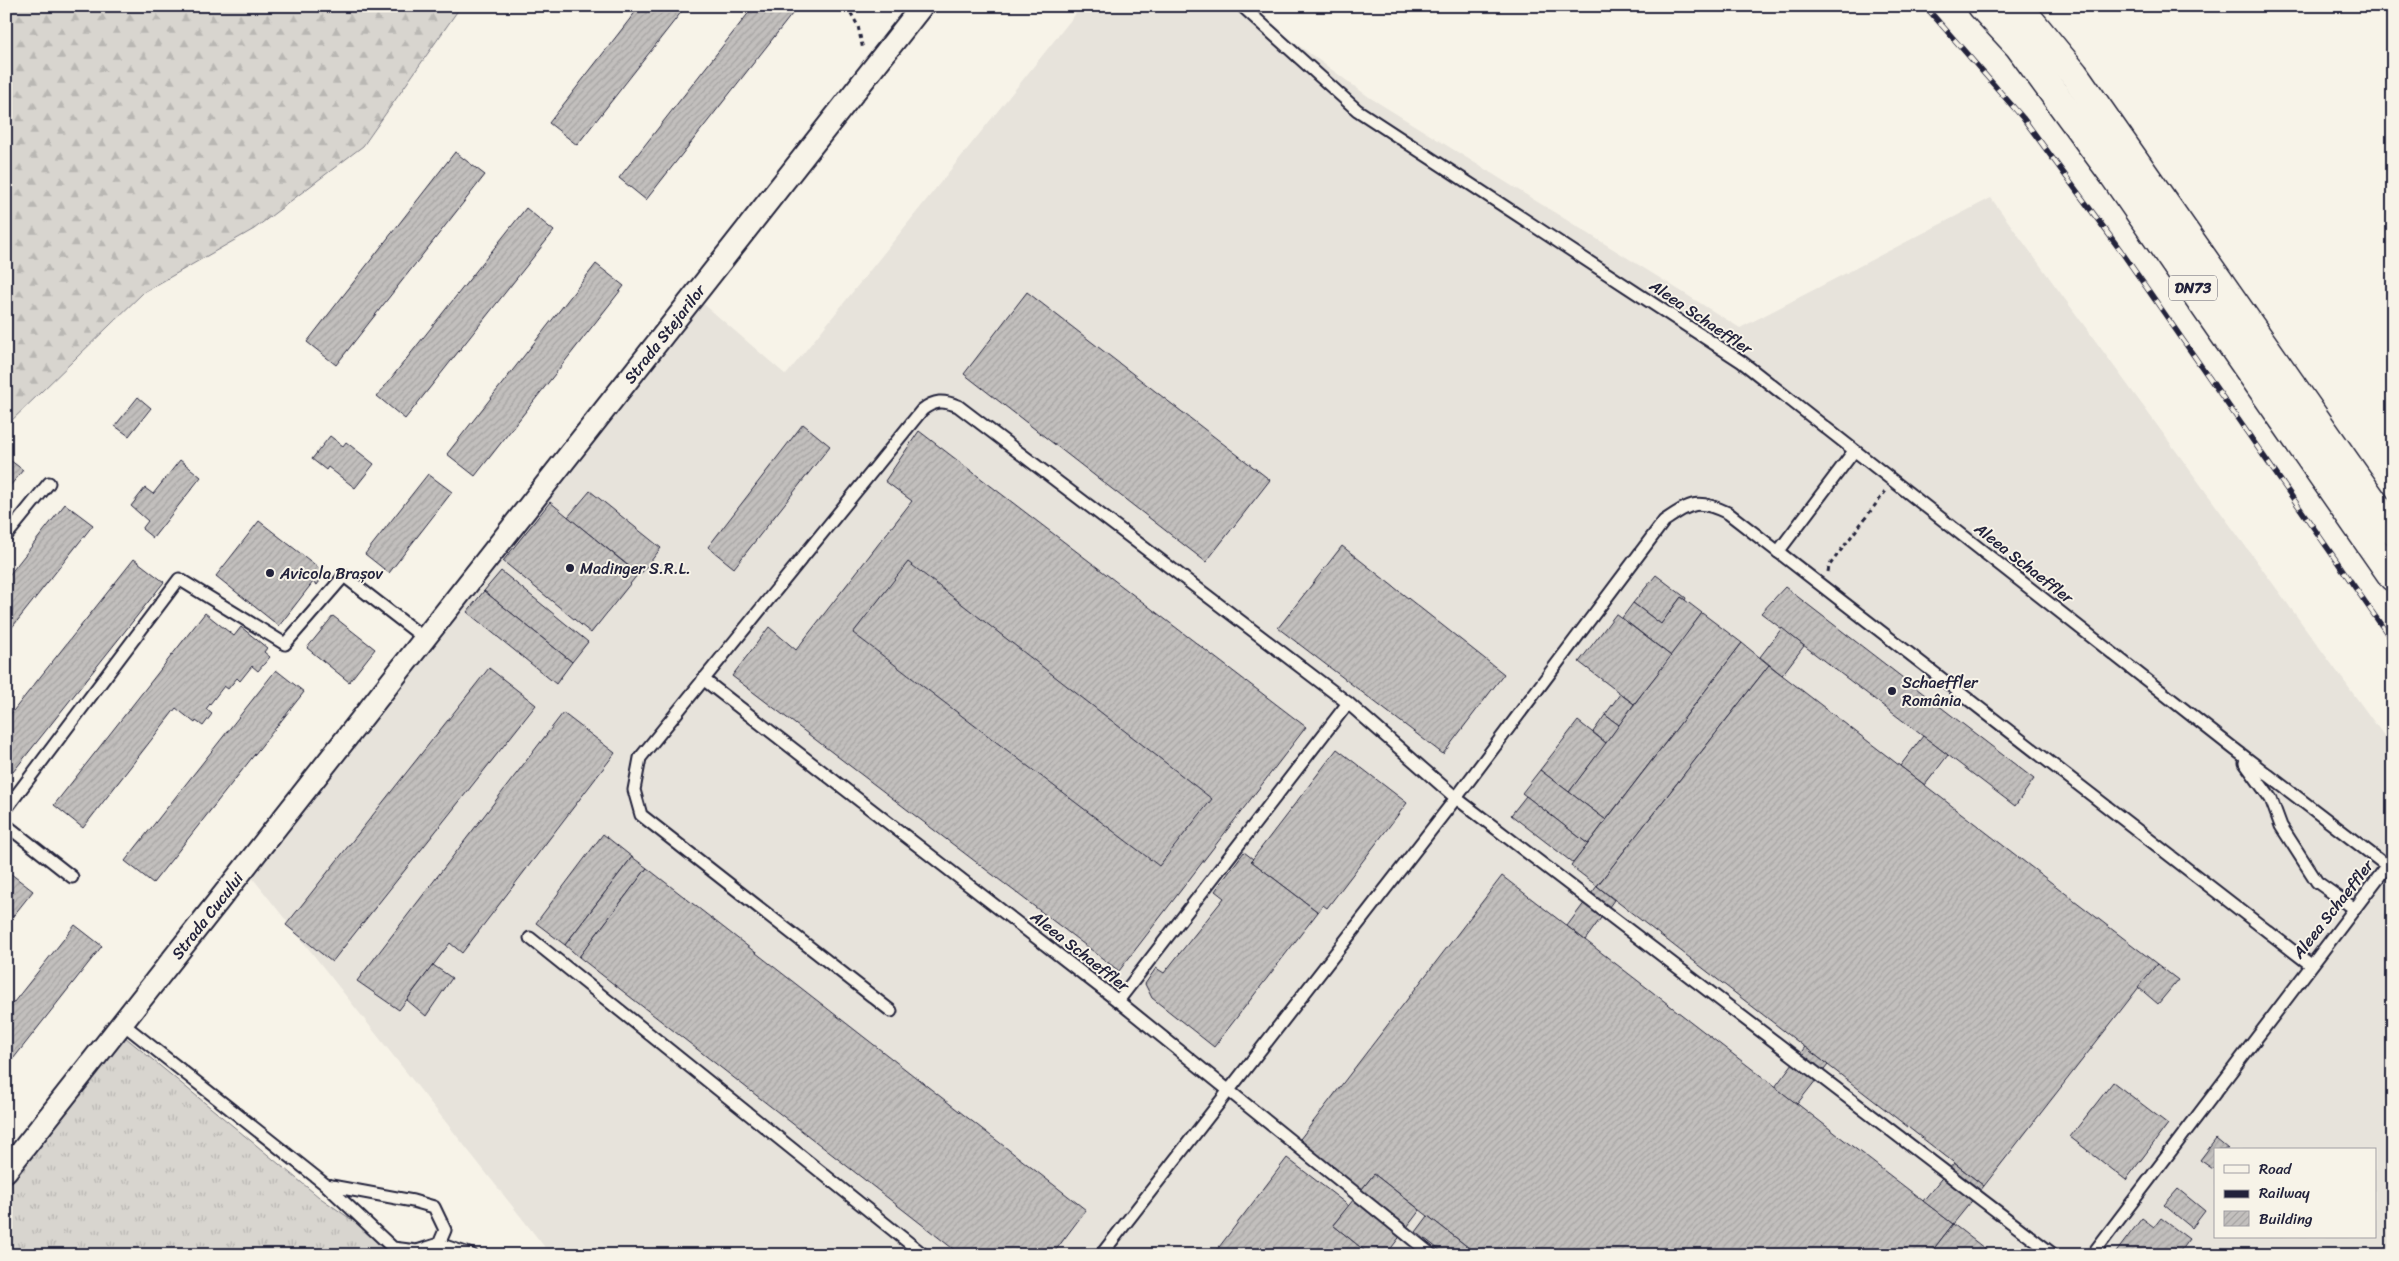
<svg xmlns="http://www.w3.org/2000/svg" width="2399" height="1261" viewBox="0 0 2399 1261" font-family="Sriracha,sans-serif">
  <defs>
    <pattern id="grass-tufts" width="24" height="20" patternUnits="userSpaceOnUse" patternTransform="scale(1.25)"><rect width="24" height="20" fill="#d8d5cf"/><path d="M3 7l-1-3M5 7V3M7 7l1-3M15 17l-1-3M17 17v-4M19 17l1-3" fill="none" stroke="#b9b7b3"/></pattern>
    <pattern id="forest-firs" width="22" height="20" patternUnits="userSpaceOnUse" patternTransform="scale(1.25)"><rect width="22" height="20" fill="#d8d5cf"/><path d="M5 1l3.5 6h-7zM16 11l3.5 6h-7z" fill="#b9b7b3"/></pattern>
    <pattern id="building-hatch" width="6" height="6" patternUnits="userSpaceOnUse" patternTransform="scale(1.25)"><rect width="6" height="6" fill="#c2bfbd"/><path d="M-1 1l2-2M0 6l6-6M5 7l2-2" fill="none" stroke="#a6a4a3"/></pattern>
  </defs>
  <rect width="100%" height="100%" fill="#f7f3e8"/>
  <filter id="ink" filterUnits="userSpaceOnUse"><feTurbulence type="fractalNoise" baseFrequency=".02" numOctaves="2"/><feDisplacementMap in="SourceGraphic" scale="10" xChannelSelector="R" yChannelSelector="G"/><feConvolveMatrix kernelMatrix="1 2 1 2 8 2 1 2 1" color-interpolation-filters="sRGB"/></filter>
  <g filter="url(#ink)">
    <path fill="#e7e3db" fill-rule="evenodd" d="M1082 6H1245L1369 97 1740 328 1991 198 2393 748V1255H551L251 876 699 300 786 375ZM2215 1150H2375V1237H2215Z"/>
    <path fill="url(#grass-tufts)" stroke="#7d7c85" d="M125 1037 319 1197 403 1255H6V1189Z"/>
    <path fill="url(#forest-firs)" stroke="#7d7c85" d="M6 6H461L363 146 254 229 144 292 6 426Z"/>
    <g fill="url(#building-hatch)" stroke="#22223b">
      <path d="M640 6H686L577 145 549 123Z"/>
      <path d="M754 6H793L796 9 646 200 619 178Z"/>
      <path d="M455 152 485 175 336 365 307 342Z"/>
      <path d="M526 208 554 231 405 419 377 396Z"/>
      <path d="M596 264 624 286 475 476 447 454Z"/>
      <path d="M1027 292 1270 480 1206 562 964 374Z"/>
      <path d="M138 397 151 408 129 436 115 426Z"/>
      <path d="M803 424 830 446 734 568 708 547Z"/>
      <path d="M919 431 1306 727 1119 971 732 676 769 627 796 650 912 501 885 481Z"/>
      <path d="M330 436 343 446 346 442 374 464 355 488 328 467 326 470 312 459Z"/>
      <path d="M6 457 23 470 6 491Z"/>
      <path d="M180 460 201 477 153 538 142 529 148 521 131 506 145 488 153 494Z"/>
      <path d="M428 474 452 492 389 573 365 554Z"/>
      <path d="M590 491 661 548 640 575 568 517Z"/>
      <path d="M550 502 638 574 591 633 503 561Z"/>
      <path d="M65 504 93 525 6 635V579Z"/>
      <path d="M259 521 323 571 320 575 322 578 317 585 313 582 279 626 216 576Z"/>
      <path d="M1342 546 1504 674 1443 754 1278 628Z"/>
      <path d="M134 559 164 582 13 772 6 767V720Z"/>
      <path d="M908 562 1212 799 1159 866 853 633Z"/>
      <path d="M501 571 588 642 572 662 484 591Z"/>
      <path d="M1656 575 1686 598 1685 600 1681 597 1661 624 1633 603Z"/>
      <path d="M1785 587 2034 779 2015 806 1761 613Z"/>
      <path d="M484 591 572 662 556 684 467 612Z"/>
      <path d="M1681 597 1702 613 1671 656 1622 618 1633 603 1661 624Z"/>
      <path d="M205 613 234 636 241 627 267 648 264 652 270 657 258 671 252 666 240 681 237 678 228 689 224 686 206 709 212 714 203 726 196 721 195 723 176 708 83 828 54 805Z"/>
      <path d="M1702 613 1742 643 1606 820 1569 792Z"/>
      <path d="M1616 614 1671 656 1634 704 1579 662Z"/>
      <path d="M333 616 375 649 349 682 307 648Z"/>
      <path d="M1782 628 1804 646 1782 675 1760 657Z"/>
      <path d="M1742 643 1769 665 1597 886 1571 866Z"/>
      <path d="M1769 665 2157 964 1984 1186 1597 886Z"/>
      <path d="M489 668 536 705 332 962 286 925Z"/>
      <path d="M276 670 304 692 153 883 125 861Z"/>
      <path d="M1620 694 1634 704 1619 725 1605 715Z"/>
      <path d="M563 713 615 753 462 953 450 943 399 1010 357 981Z"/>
      <path d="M1605 715 1619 725 1606 743 1593 732Z"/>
      <path d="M1578 721 1606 743 1569 792 1540 770Z"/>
      <path d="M1923 736 1948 755 1925 785 1900 766Z"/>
      <path d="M1337 749 1407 803 1327 908 1323 905 1318 912 1251 861Z"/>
      <path d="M1540 770 1606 820 1588 844 1522 793Z"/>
      <path d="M1526 796 1588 844 1573 863 1511 815Z"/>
      <path d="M603 834 632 857 565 945 536 923Z"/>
      <path d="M1244 852 1253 859 1251 861 1318 912 1214 1047 1152 998 1145 984 1156 968 1164 973 1224 898 1215 891Z"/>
      <path d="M632 857 647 868 579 957 565 945Z"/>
      <path d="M647 868 1086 1210 1052 1255H961L579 957Z"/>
      <path d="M6 870 33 891 6 925Z"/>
      <path d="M1502 876 1953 1224 1929 1255H1478L1374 1174 1360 1192 1297 1143Z"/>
      <path d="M1597 886 1614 900 1585 940 1567 926Z"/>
      <path d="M75 925 102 946 6 1068V1012Z"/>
      <path d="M2157 964 2178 980 2158 1004 2138 987Z"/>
      <path d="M433 965 452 978 426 1016 407 1000Z"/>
      <path d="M1805 1047 1828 1065 1797 1104 1775 1087Z"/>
      <path d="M2113 1082 2168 1124 2126 1180 2070 1137Z"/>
      <path d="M2216 1139 2228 1149 2215 1150V1166L2213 1169 2200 1160Z"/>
      <path d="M1287 1158 1349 1206 1333 1225 1370 1255H1213Z"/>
      <path d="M1954 1163 1984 1186 1953 1224 1923 1201Z"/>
      <path d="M1374 1174 1420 1210 1386 1255H1370L1333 1225Z"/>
      <path d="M2178 1189 2205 1211 2192 1228 2164 1205Z"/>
      <path d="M1428 1216 1478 1255H1446L1416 1232Z"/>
      <path d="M2142 1218 2154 1227 2161 1218 2189 1239 2177 1255H2114Z"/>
      <path d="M1953 1224 1993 1255H1929Z"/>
    </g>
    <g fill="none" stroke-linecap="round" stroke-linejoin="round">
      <g stroke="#22223b" stroke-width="15">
        <g id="lane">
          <path d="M1242 6 1357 110 1742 362 2233 748 2387 866 2092 1255"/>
          <path d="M6 536 49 483"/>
          <path d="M1778 552 1854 451"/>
          <path d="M703 679 1118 1001 1432 1255"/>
          <path d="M2245 763 2271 799 2281 826 2317 882 2355 909"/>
          <path d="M6 809 179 579 285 644 344 576 424 638"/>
          <path d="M6 825 72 877"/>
          <path d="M530 938 924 1255"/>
          <path d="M1118 1001 1348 703"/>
          <path d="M891 1011 641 815 634 790 640 758 922 410C935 400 943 400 958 406L1348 703 1456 798 1664 521C1691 503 1697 498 1728 513L2311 965"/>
          <path d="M122 1023 326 1185 393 1248 417 1251 439 1244 445 1230 434 1207 413 1201 326 1185"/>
          <path d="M439 1244 472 1255"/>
          <path d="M1101 1255 1456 798 2054 1255"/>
        </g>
      </g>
      <g stroke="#22223b" stroke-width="25">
        <g id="street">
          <path id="s1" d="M6 1171 922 6"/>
        </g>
      </g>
      <g stroke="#22223b" stroke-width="31">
        <g id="highway">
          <path d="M1982 6 2019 46 2113 174 2393 577"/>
          <path d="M2018 6 2074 74 2393 530"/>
        </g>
      </g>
      <g stroke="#22223b" stroke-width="3" stroke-dasharray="4 4" stroke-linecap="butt">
        <path d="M847 6 858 26 863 50"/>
        <path d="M1828 572 1829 566 1885 492"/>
      </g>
      <use href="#lane" stroke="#f7f3e8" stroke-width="11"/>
      <use href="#street" stroke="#f7f3e8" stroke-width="21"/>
      <use href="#highway" stroke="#f7f3e8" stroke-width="28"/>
      <g stroke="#22223b" stroke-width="5.5">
        <path id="rail" d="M1925 6 2023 118 2121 251 2393 642"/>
      </g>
      <use href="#rail" stroke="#f7f3e8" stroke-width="4" stroke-dasharray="11" stroke-linecap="butt"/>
    </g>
  </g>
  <g fill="#22223b" stroke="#f7f3e8" stroke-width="2">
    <circle cx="570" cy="568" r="5"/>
    <circle cx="270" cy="573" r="5"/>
    <circle cx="1892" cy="691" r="5"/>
  </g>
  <g text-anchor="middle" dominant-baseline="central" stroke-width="4" stroke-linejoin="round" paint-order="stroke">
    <rect fill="#f7f3e8" stroke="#62616f" stroke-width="1" x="2169" y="275.5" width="48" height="25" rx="4"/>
    <g font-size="15" font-weight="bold" fill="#22223b">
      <text x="2193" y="288">DN73</text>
    </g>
    <g font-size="16" fill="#22223b" stroke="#f7f3e8">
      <text transform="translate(1701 317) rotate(34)">Aleea Schaeffler</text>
      <text stroke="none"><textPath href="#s1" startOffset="1065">Strada Stejarilor</textPath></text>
      <text transform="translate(2024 563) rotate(38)">Aleea Schaeffler</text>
      <text transform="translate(2333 909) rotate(-52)">Aleea Schaeffler</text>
      <text stroke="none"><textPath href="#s1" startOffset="325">Strada Cucului</textPath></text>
      <text transform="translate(1080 951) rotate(38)">Aleea Schaeffler</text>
    </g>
    <g font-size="16" fill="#22223b" stroke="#f7f3e8" text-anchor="start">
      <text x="580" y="568">Madinger S.R.L.</text>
      <text x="280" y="573">Avicola Brașov</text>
      <text x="1902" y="682">Schaeffler<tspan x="1902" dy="18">România</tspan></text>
    </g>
  </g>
  <rect width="2399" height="1261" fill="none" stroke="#f7f3e8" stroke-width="25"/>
  <rect x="12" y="12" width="2374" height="1236" fill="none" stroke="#22223b" stroke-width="2" filter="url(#ink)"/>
  <rect x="2214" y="1148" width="162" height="90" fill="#f7f3e8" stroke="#a29fa3"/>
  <rect x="2224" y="1165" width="25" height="8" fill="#f7f3e8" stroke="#a29fa3"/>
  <text x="2259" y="1174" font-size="15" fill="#22223b">Road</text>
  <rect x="2224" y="1190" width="25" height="8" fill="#22223b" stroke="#a29fa3"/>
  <text x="2259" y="1198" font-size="15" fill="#22223b">Railway</text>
  <rect x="2224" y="1211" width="25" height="15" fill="url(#building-hatch)" stroke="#a29fa3"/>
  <text x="2259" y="1224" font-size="15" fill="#22223b">Building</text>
</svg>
